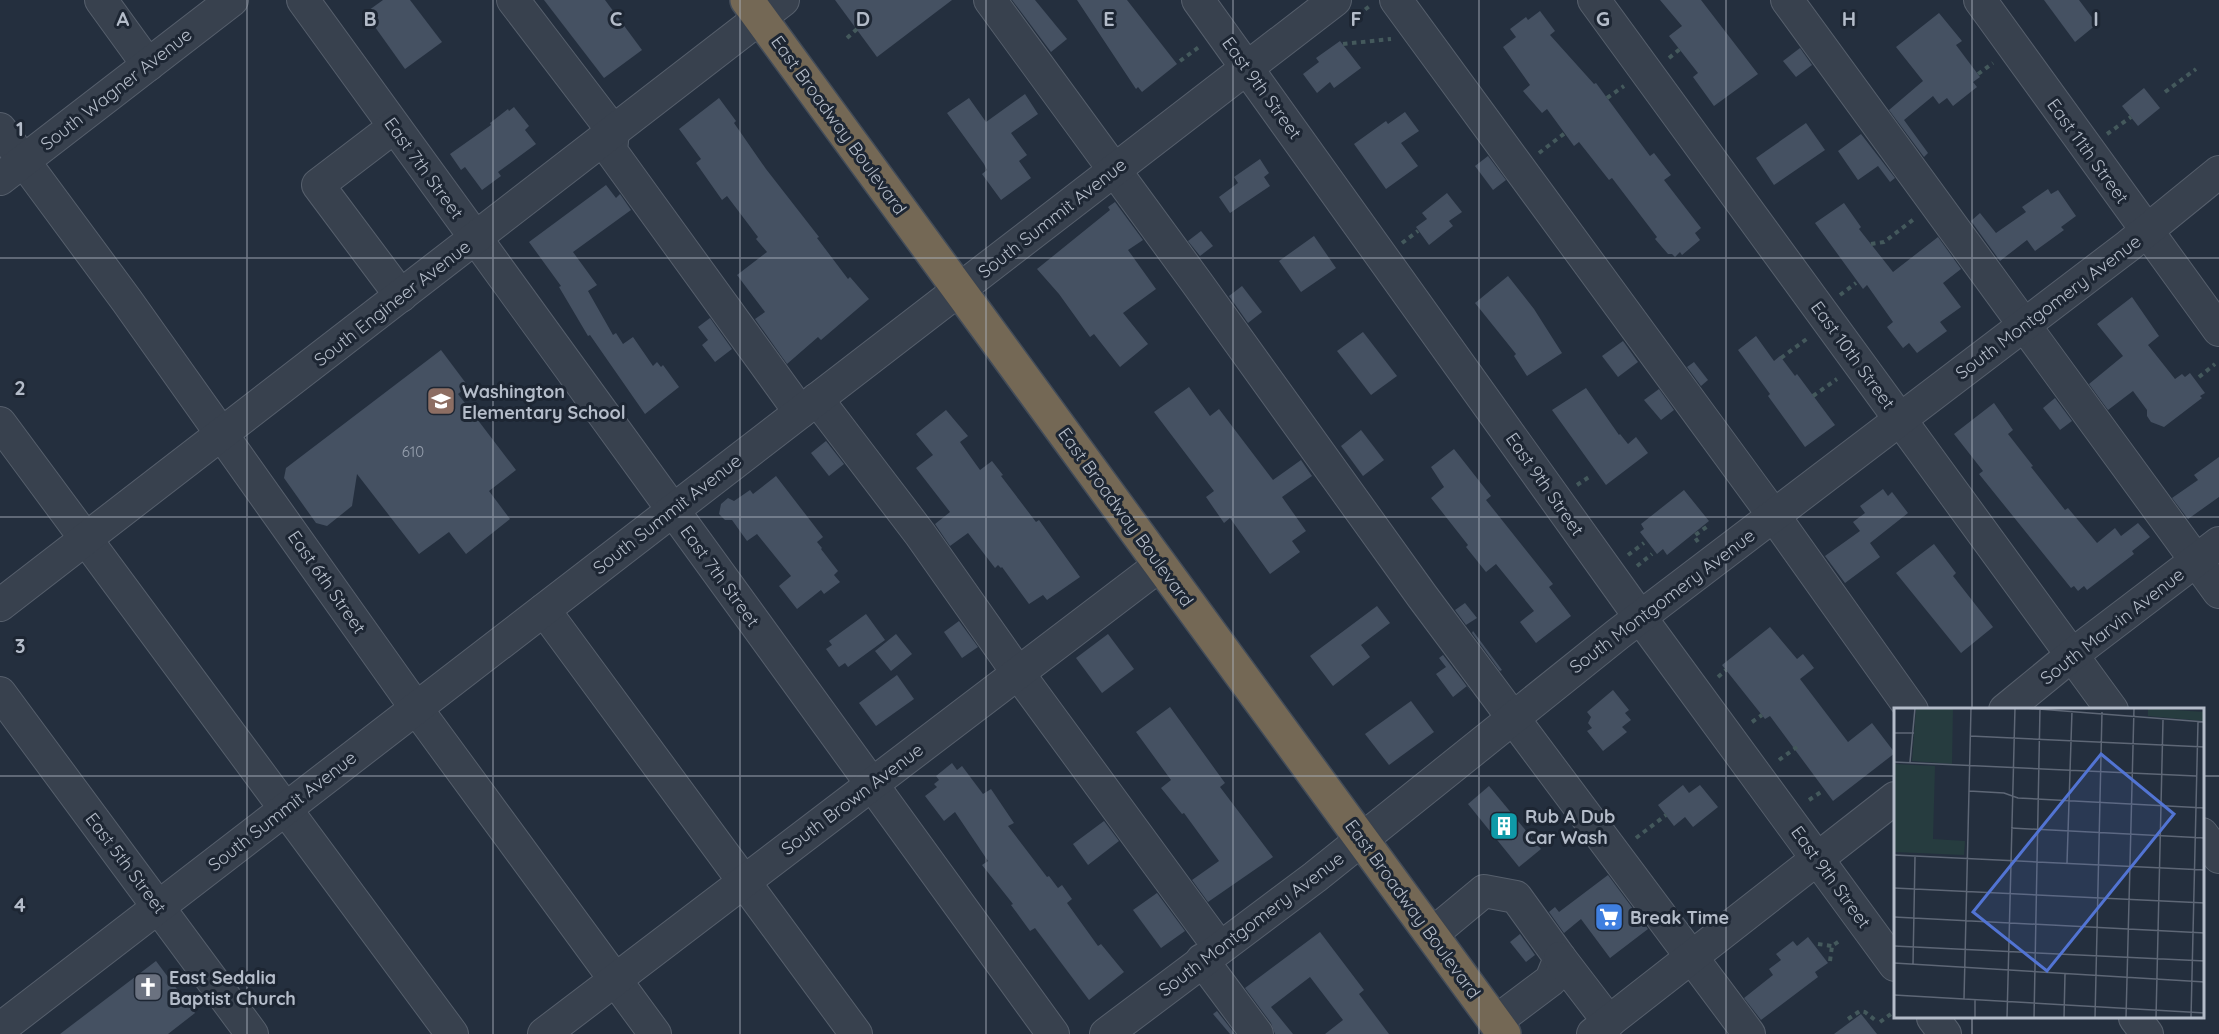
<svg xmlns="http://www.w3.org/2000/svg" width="2219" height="1034" viewBox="0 0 2219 1034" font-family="Quicksand,sans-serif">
  <rect width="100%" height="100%" fill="#242f3e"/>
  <g fill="#455162">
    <path d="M383 0H410L442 42 405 69 365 13Z"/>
    <path d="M544 0H605L642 50 604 78Z"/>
    <path d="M835 0H952L877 57Z"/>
    <path d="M1012 0H1035L1067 39 1051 52Z"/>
    <path d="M1077 0H1127L1177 64 1142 92 1138 87 1136 89Z"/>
    <path d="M1660 0H1701L1758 74 1714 106 1693 77 1698 73 1669 36 1682 26Z"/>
    <path d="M2044 0H2079L2097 24 2075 42Z"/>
    <path d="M1540 11 1555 31 1550 35 1594 84 1596 83 1650 156 1654 153 1671 175 1664 180 1701 228 1695 233 1700 240 1682 255 1680 252 1675 257 1672 254H1668L1655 239 1657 237 1612 178 1609 180 1579 142 1574 146 1547 109 1542 113 1523 91 1530 85 1503 47 1516 37 1510 29 1526 17 1528 20Z"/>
    <path d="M1939 13 1962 41 1956 45 1980 77 1973 82 1977 87 1953 106 1947 98 1939 104 1933 96 1904 120 1928 153 1924 157 1889 110 1923 81 1896 47Z"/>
    <path d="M1340 41 1361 68 1334 88 1330 82 1317 93 1303 74 1319 62 1316 58Z"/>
    <path d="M1800 48 1812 65 1796 77 1783 61Z"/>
    <path d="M2144 88 2160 108 2138 126 2122 106Z"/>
    <path d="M1025 94 1038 114 1011 133 1027 155 1019 161 1031 178 1001 200 982 174 987 170 984 164 947 113 969 98 986 122Z"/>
    <path d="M719 98 736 121 734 123 766 169 819 237 817 238 848 279 850 277 869 299 821 340 818 337 787 364 755 319 765 312 737 275 767 252 756 239 758 237 727 196 722 200 696 163 701 159 679 129Z"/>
    <path d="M514 107 529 126 525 130 536 144 498 172 501 176 482 190 465 167 461 170 450 154 491 125 490 123 508 109 509 111Z"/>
    <path d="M1405 112 1419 131 1401 143 1418 166 1386 189 1354 144 1386 121 1388 124Z"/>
    <path d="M1806 123 1825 150 1774 185 1756 158Z"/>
    <path d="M1861 134 1895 178 1890 182 1878 166 1858 180 1838 151Z"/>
    <path d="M1488 156 1506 180 1493 190 1475 166Z"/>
    <path d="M1260 159 1269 173 1264 177 1270 186 1230 213 1219 197 1238 183 1234 177Z"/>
    <path d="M606 185 616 198 620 194 631 210 573 252 597 285 588 291 613 335 616 333 623 344 633 337 653 366 657 362 661 367 663 365 679 387 645 414 590 335 588 336 559 287 561 286 529 242Z"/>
    <path d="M2048 189 2051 194 2058 190 2076 216 2061 227 2064 230 2035 251 2027 240 2000 261 1971 221 1980 213 1996 233 2026 212 2022 207Z"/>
    <path d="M1447 193 1462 212 1449 221 1453 226 1429 245 1416 227 1427 219 1422 213Z"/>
    <path d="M1115 202 1143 240 1128 250 1156 289 1123 313 1148 344 1120 367 1094 334 1090 337 1059 294 1037 269 1110 210 1108 207Z"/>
    <path d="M1844 203 1861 227 1859 229 1893 272 1938 237 1961 269 1943 283 1961 307 1940 322 1947 331 1917 353 1909 343 1903 348 1887 327 1893 322 1867 285 1863 289 1815 223Z"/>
    <path d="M1201 231 1213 246 1200 256 1188 241Z"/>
    <path d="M1314 236 1336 268 1301 292 1279 261Z"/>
    <path d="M1508 276 1534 309 1562 353 1527 376 1514 356 1516 354 1475 303Z"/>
    <path d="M1242 286 1262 312 1248 323 1229 296Z"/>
    <path d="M2132 297 2159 336 2148 345 2175 379 2182 374 2185 377 2190 373 2205 393 2200 396 2202 398 2164 427 2151 422 2147 416V410L2133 391 2108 410 2089 384 2123 356 2097 324Z"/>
    <path d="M710 318 732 349 715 362 702 345 708 340 698 327Z"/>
    <path d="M1363 332 1397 376 1371 395 1337 351Z"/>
    <path d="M1756 336 1774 361 1780 356 1795 376 1797 374 1835 425 1805 447 1768 396 1770 394 1738 350Z"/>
    <path d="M1623 341 1638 362 1618 377 1602 356Z"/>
    <path d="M441 350 468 386 458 394 516 470 489 491 510 519 466 554 449 532 419 554 357 474 352 506 327 526 316 523 284 478 286 468Z"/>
    <path d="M1694 362 1708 380 1701 386 1687 367Z"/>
    <path d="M1189 387 1210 416 1219 409 1273 480 1301 460 1312 476 1282 497 1306 531 1292 541 1300 552 1270 574 1230 518 1224 523 1206 497 1214 491 1154 412Z"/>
    <path d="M1586 388 1619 435 1620 434 1628 444 1636 437 1648 453 1606 485 1552 410Z"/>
    <path d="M1659 389 1674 410 1661 420 1644 400Z"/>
    <path d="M2055 398 2072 421 2060 430 2043 408Z"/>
    <path d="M1994 403 2013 430 2008 434 2033 466 2031 467 2065 510 2068 508 2097 543 2115 528 2121 536 2138 523 2150 537 2132 551 2134 554 2087 590 2084 586 2078 591 2074 586 2071 588 1979 474 1983 471 1954 434Z"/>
    <path d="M946 410 968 436 960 442 980 470 992 461 1003 475 1001 476 1036 522 1039 520 1080 577 1047 600 1043 595 1029 604 1002 567 1001 568 998 565 995 568 968 533 950 546 935 524 950 512 916 468 933 455 916 434Z"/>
    <path d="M1361 430 1384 460 1363 476 1341 446Z"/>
    <path d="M826 441 844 464 829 476 811 453Z"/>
    <path d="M1454 449 1491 496 1486 500 1553 584 1549 587 1571 616 1536 643 1520 622 1534 611 1496 564 1486 572 1466 547 1468 545 1431 498 1444 487 1431 467Z"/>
    <path d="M2219 457V497L2188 519 2172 498 2198 480 2194 475Z"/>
    <path d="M776 476 823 537 817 542 822 548 821 549 838 571 834 575 840 582 824 594 821 590 797 609 779 586 791 576 757 534 747 541 732 520H725L719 514 721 504 728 498 734 501 750 490 753 494Z"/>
    <path d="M1883 489 1888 496 1892 492 1908 513 1870 543 1880 557 1845 583 1825 556 1860 531 1853 522 1865 513 1860 506Z"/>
    <path d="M1684 490 1709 521 1667 555 1663 549 1657 554 1640 532 1644 529 1641 524Z"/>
    <path d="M1934 544 1956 573 1953 576 1993 627 1961 653 1896 573Z"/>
    <path d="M1465 603 1477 618 1466 625 1455 610Z"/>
    <path d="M1377 606 1390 623 1361 645 1370 657 1333 686 1310 656Z"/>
    <path d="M866 614 885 640 848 667 845 663 839 667 826 649 832 645 829 641Z"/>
    <path d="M959 621 978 647 962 658 944 632Z"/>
    <path d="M1770 627 1797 659 1803 654 1814 668 1800 679 1848 742 1872 723 1895 753 1833 801 1770 716 1765 719 1722 665Z"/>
    <path d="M1473 631 1502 670 1500 671 1472 633Z"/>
    <path d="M896 634 912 654 891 671 875 651Z"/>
    <path d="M1108 634 1134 669 1102 693 1076 658Z"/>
    <path d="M1443 655 1472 693 1467 686 1453 697 1436 674 1446 667 1439 658Z"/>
    <path d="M897 675 914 699 876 726 859 703Z"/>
    <path d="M1613 690 1629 710 1625 713 1631 720 1622 727 1627 732 1603 751 1587 731 1592 728 1588 723 1591 717 1587 712Z"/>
    <path d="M1411 701 1434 732 1389 765 1365 734Z"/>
    <path d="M1170 707 1225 783 1220 787 1273 857 1208 902 1192 880 1219 861 1184 813 1182 814 1161 788 1171 780 1136 732Z"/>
    <path d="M952 763 957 770 962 766 983 794 991 789 1014 823 1008 826 1047 877 1049 876 1058 888 1062 885 1072 899 1067 903 1098 946 1101 944 1124 972 1089 1000 1035 928 1030 931 1011 905 1013 904 982 865 988 861 955 812 944 821 925 796 937 787 934 784 939 780 936 776Z"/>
    <path d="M1683 785 1689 793 1700 785 1718 807 1693 827 1685 817 1674 826 1658 805Z"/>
    <path d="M1489 786 1541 849 1519 867 1468 804Z"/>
    <path d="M1104 821 1119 841 1088 865 1073 844Z"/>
    <path d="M1608 875 1648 929 1610 958 1581 919 1564 933 1549 912 1555 907 1559 912Z"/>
    <path d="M1157 893 1185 931 1161 948 1133 910Z"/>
    <path d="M1320 932 1364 990 1359 994 1389 1034H1325L1343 1020 1310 977 1271 1007 1293 1034H1275L1271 1023 1245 988Z"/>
    <path d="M1520 934 1535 955 1526 962 1510 942Z"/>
    <path d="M1808 937 1828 963 1815 972 1818 977 1761 1020 1744 998 1773 975 1769 969 1781 960 1776 954 1793 941 1797 946Z"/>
    <path d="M156 961 195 1013 168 1034H60Z"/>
    <path d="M1217 1011 1235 1034H1230L1213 1014Z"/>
    <path d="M1861 1014 1877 1034H1834Z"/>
  </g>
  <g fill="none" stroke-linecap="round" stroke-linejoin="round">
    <g stroke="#565f6c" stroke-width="34">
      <g id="minor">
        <path d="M101 0 148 65"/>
        <path d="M303 0 1053 1034"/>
        <path d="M513 0 613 131 611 151 800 412"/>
        <path d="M990 0 1197 283 1422 596 1749 1034"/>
        <path d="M1198 0 1640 617 1895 965"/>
        <path d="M1396 0 1774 516 1912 710"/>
        <path d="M1594 0 2112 710"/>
        <path d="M1787 0 2219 592"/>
        <path d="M1980 0 2219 330"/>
        <path d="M394 127 318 185 401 296"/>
        <path d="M0 129 127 301 416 708 655 1034"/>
        <path d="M0 179 232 0"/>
        <path d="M817 399 920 534 1018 673 1219 947"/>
        <path d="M0 423 452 1034"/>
        <path d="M0 605 783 0"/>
        <path d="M544 610 856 1034"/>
        <path d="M0 693 252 1034"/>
        <path d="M2005 710 2072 655 2219 543"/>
        <path d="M2202 834 2219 857"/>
        <path d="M1431 935 1484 891 1516 897 1560 958 1551 980 1495 1022"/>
        <path d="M1560 958 1609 1022"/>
        <path d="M1202 960 1257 1034"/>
        <path d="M1933 1018 1945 1034"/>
        <path d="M2135 1018 2147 1034"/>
        <path d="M0 1029 1335 0"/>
        <path d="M544 1034 1160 565"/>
        <path d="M1106 1034 1315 877 1618 634 2128 246 2219 172"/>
        <path d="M1593 1034 1895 798"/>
      </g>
    </g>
    <g stroke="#434c59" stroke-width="36">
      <path id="highway" d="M747 0 1504 1034"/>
    </g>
    <g stroke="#44595c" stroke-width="4" stroke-dasharray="4.5 4.5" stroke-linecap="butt">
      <path d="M1358 15 1371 5"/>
      <path d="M847 38 857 29"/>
      <path d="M1343 44 1391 39"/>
      <path d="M1669 58 1680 49"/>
      <path d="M1180 61 1199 47"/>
      <path d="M1978 74 1993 63"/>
      <path d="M2165 92 2196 69"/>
      <path d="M1607 98 1624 86"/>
      <path d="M2107 134 2131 117"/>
      <path d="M1539 153 1565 133"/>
      <path d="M1402 243 1418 231"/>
      <path d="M1871 244 1884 242 1914 219"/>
      <path d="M1840 295 1856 283"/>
      <path d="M1781 358 1808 338"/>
      <path d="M2199 377 2215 364"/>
      <path d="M1813 396 1837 379"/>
      <path d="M1577 485 1589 477"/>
      <path d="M1698 542 1694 536 1708 526"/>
      <path d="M1628 555 1644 543"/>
      <path d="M1637 566 1652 554"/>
      <path d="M1718 677 1726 670"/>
      <path d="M1752 722 1762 715"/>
      <path d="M1779 760 1797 747"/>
      <path d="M1809 800 1824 790"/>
      <path d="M1636 838 1666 815"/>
      <path d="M1818 944 1832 946"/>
      <path d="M1830 961 1832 946 1841 940"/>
      <path d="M1848 1019 1860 1011 1865 1012 1875 1020"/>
      <path d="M1880 1022 1895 1011"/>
    </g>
    <use href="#minor" stroke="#38414e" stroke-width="32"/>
    <use href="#highway" stroke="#746855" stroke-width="33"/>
  </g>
  <path fill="none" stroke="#b4bcc9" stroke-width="1.5" stroke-opacity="0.55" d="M247 0V1034M493 0V1034M740 0V1034M986 0V1034M1233 0V1034M1479 0V1034M1726 0V1034M1972 0V710M0 258H2219M0 517H2219M0 776H1895M2202 776H2219M1972 1018V1034"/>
  <defs>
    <g id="school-square" transform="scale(1.5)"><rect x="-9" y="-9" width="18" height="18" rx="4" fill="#8d6e63" stroke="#1d2633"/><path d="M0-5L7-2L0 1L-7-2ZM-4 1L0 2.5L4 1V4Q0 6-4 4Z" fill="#fff"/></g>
    <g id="building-square" transform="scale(1.5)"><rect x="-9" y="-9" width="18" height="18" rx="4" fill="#0f9aa8" stroke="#1d2633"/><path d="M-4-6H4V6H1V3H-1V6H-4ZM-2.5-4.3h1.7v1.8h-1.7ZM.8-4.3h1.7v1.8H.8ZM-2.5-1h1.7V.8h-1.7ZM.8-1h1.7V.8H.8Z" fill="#fff"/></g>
    <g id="supermarket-square" transform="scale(1.5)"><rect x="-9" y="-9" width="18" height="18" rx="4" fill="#3f7fe0" stroke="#1d2633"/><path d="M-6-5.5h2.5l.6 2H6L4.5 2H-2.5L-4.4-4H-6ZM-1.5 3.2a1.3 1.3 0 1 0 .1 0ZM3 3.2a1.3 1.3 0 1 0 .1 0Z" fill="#fff"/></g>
    <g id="church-square" transform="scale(1.5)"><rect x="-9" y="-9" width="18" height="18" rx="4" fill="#6b7280" stroke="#1d2633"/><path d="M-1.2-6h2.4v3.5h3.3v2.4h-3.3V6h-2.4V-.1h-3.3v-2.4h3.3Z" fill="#fff"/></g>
  </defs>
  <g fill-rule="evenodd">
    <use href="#school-square" x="441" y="401"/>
    <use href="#building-square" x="1504" y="826"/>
    <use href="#supermarket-square" x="1609" y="917"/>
    <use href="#church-square" x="148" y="987"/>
  </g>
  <g text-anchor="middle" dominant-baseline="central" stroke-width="6" stroke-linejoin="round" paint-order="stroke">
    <g font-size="15" fill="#98a1af">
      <text x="413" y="451">610</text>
    </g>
    <g font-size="18" fill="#b4bcc9" stroke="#1d2633">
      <text transform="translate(1262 88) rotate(54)">East 9th Street</text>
      <text transform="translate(116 89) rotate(-38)">South Wagner Avenue</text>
      <text transform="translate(839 125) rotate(54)">East Broadway Boulevard</text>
      <text transform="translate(2088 151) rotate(54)">East 11th Street</text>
      <text transform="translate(424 168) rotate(54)">East 7th Street</text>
      <text transform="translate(1052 218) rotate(-38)">South Summit Avenue</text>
      <text transform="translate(392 303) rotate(-38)">South Engineer Avenue</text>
      <text transform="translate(2048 307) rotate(-37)">South Montgomery Avenue</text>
      <text transform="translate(1853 355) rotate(54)">East 10th Street</text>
      <text transform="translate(1545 484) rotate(55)">East 9th Street</text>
      <text transform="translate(667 514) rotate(-38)">South Summit Avenue</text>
      <text transform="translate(1126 517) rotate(54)">East Broadway Boulevard</text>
      <text transform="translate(720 576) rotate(54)">East 7th Street</text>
      <text transform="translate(327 582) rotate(55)">East 6th Street</text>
      <text transform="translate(1662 601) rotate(-37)">South Montgomery Avenue</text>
      <text transform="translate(2112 626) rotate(-38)">South Marvin Avenue</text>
      <text transform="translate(852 799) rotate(-37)">South Brown Avenue</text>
      <text transform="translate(282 811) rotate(-38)">South Summit Avenue</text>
      <text transform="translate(126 863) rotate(53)">East 5th Street</text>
      <text transform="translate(1831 877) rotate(54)">East 9th Street</text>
      <text transform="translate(1413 909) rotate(54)">East Broadway Boulevard</text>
      <text transform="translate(1251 924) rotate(-37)">South Montgomery Avenue</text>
    </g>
    <g font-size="18" font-weight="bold" fill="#b4bcc9" stroke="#1d2633" text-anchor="start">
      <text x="462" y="391">Washington<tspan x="462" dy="21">Elementary School</tspan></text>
      <text x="1525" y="816">Rub A Dub<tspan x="1525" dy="21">Car Wash</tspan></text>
      <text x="1630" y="917">Break Time</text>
      <text x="169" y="977">East Sedalia<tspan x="169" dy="21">Baptist Church</tspan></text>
    </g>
  </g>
  <g transform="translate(1894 708)">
    <rect width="310" height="310" fill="#242f3e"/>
    <path d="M22 0H59L58 56 18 53ZM254 0 310 4V13L254 8ZM0 56 41 58 39 131 71 133 70 147 0 144Z" fill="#263c3f"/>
    <path fill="none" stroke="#5e6776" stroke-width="1.5" d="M132 0 311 14M0 25H20M76 28 311 39M0 54 302 68M16 54 21 0M75 83 110 85 124 90 311 100M117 120 311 130M0 147 311 162M173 155 178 3M0 180 311 195M0 209 311 225M0 238 311 253M0 255 311 274M19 256 21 149M0 287 311 305M70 291 77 0M81 310V291M113 310 121 0M140 310 146 0M170 310 171 266M201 310 208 4M232 310 240 0M262 310 269 12M297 310 304 14"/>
    <path fill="#5274d3" fill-opacity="0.15" stroke="#5274d3" stroke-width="3" d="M207 46 280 106 153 263 79 204Z"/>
    <rect width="310" height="310" fill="none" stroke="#b4bcc9" stroke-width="3"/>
  </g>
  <g font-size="20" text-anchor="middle" font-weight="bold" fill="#b4bcc9" stroke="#1d2633" stroke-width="6" stroke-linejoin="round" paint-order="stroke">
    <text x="123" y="26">A</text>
    <text x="370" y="26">B</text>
    <text x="616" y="26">C</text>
    <text x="863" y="26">D</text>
    <text x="1109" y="26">E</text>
    <text x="1356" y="26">F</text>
    <text x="1603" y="26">G</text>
    <text x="1849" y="26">H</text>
    <text x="2096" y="26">I</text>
    <text x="20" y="136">1</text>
    <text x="20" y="395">2</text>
    <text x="20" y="653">3</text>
    <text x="20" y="912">4</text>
  </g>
</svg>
